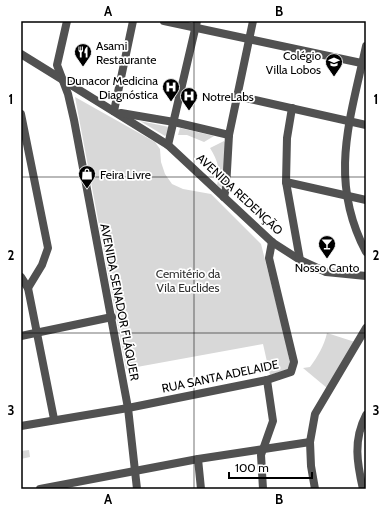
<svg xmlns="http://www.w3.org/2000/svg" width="387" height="510" viewBox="0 0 387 510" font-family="Cabin,sans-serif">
  <rect width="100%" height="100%" fill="#fff"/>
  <g fill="#d8d8d8">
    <path d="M75 97 155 142 160 149 161 162 165 174 172 184 183 189 211 194 261 244 285 338 290 364 289 369 270 375 263 344 126 369Z"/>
    <path d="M140 121 169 127 168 134 165 136Z"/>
    <path d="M180 128 214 136 204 142 187 135H178Z"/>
    <path d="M224 141 226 144 223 189 217 185C221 171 218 161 210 148Z"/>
    <path d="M327 333 355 342 327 388 303 368 310 367C318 356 324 346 327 333Z"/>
    <path d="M29 450 30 457 21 459V451Z"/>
  </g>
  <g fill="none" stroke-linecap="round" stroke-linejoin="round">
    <g stroke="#515151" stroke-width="8">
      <path d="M67 21 57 65 68 94 74 120 128 408 137 489"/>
      <path d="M164 21 366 64"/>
      <path d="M366 46C350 120 328 180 366 252"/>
      <path d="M21 54 168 145 272 242 300 260 326 272 366 276"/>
      <path d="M237 96 366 125"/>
      <path d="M292 108 287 138 286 182 300 260"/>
      <path d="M114 111 133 21"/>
      <path d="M121 113 174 122 229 135"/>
      <path d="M21 114 48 248 42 265 28 288"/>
      <path d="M168 145 197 21"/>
      <path d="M286 182 366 200"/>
      <path d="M224 197 226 188 229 135 253 21"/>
      <path d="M21 277 28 288 30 298 54 419"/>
      <path d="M21 336 112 317"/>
      <path d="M21 426 128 408 267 380 291 372 294 362 269 258 272 242"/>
      <path d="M198 459 201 489"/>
      <path d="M40 489 198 459 310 442"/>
      <path d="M263 489 261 455 273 421 267 380"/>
      <path d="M315 489 311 466 310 442 315 414 366 328"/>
      <path d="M363 489C357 463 353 440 366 415"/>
    </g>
  </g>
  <path fill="none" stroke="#000" stroke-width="1" stroke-opacity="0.55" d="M194 21V489M21 177H366M21 333H366"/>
  <defs>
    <g id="restaurant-pin" transform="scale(0.9)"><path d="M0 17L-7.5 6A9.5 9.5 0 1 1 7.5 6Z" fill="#000" stroke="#fff"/><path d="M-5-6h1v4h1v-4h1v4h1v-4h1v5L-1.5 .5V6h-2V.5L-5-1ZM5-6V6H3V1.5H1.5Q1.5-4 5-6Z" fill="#fff"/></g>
    <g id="school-pin" transform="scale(0.9)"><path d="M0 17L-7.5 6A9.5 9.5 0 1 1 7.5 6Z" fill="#000" stroke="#fff"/><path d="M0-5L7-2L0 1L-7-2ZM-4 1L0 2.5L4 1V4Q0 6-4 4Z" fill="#fff"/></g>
    <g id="hospital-pin" transform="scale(0.9)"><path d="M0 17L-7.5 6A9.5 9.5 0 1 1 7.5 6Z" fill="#000" stroke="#fff"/><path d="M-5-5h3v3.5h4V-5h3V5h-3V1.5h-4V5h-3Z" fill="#fff"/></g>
    <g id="shop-pin" transform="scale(0.9)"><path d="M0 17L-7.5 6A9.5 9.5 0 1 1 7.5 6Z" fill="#000" stroke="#fff"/><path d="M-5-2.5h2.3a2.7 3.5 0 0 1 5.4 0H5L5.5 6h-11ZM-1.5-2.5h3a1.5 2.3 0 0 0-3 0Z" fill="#fff"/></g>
    <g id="bar-pin" transform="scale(0.9)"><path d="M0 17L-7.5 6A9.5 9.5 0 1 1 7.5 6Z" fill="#000" stroke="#fff"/><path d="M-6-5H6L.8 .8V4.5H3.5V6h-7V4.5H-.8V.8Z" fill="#fff"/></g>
  </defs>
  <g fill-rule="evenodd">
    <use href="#restaurant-pin" x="83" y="52"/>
    <use href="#school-pin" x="334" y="62"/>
    <use href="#hospital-pin" x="171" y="87"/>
    <use href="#hospital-pin" x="189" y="96"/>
    <use href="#shop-pin" x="87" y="174"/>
    <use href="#bar-pin" x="327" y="244"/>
  </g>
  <g text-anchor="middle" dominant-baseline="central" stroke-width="3.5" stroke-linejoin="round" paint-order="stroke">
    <g font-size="12" fill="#000" stroke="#fff" text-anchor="start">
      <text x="96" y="45">Asami<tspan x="96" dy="14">Restaurante</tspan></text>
      <text x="321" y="55" text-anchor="end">Colégio<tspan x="321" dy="14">Villa Lobos</tspan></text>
      <text x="158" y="80" text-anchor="end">Dunacor Medicina<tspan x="158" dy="14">Diagnóstica</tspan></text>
      <text x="202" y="96">NotreLabs</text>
      <text x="100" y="174">Feira Livre</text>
      <text x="327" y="267" text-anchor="middle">Nosso Canto</text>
    </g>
    <g font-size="12" fill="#000" stroke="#fff">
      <text transform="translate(240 194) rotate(43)">AVENIDA REDENÇÃO</text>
      <text transform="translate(120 302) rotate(79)">AVENIDA SENADOR FLÁQUER</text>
      <text transform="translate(220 376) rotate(-12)">RUA SANTA ADELAIDE</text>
    </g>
    <g font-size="12" fill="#2f2f2f" stroke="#fff">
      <text x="188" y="273">Cemitério da<tspan x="188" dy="14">Vila Euclides</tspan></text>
    </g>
  </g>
  <rect width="387" height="510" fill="none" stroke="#ffffff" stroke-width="44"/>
  <path d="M229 472v6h83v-6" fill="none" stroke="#000000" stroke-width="2"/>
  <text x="235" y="472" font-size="12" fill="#000000" stroke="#ffffff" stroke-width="3" paint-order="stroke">100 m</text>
  <rect x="22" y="22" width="343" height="466" fill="none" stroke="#000" stroke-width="1.5"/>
  <g font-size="13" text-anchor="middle" font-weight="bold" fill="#000">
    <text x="108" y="16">A</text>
    <text x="279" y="16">B</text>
    <text x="11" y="104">1</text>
    <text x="376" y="104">1</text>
    <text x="11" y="260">2</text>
    <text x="376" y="260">2</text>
    <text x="11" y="415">3</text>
    <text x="376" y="415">3</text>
    <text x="108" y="504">A</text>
    <text x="279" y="504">B</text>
  </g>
</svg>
